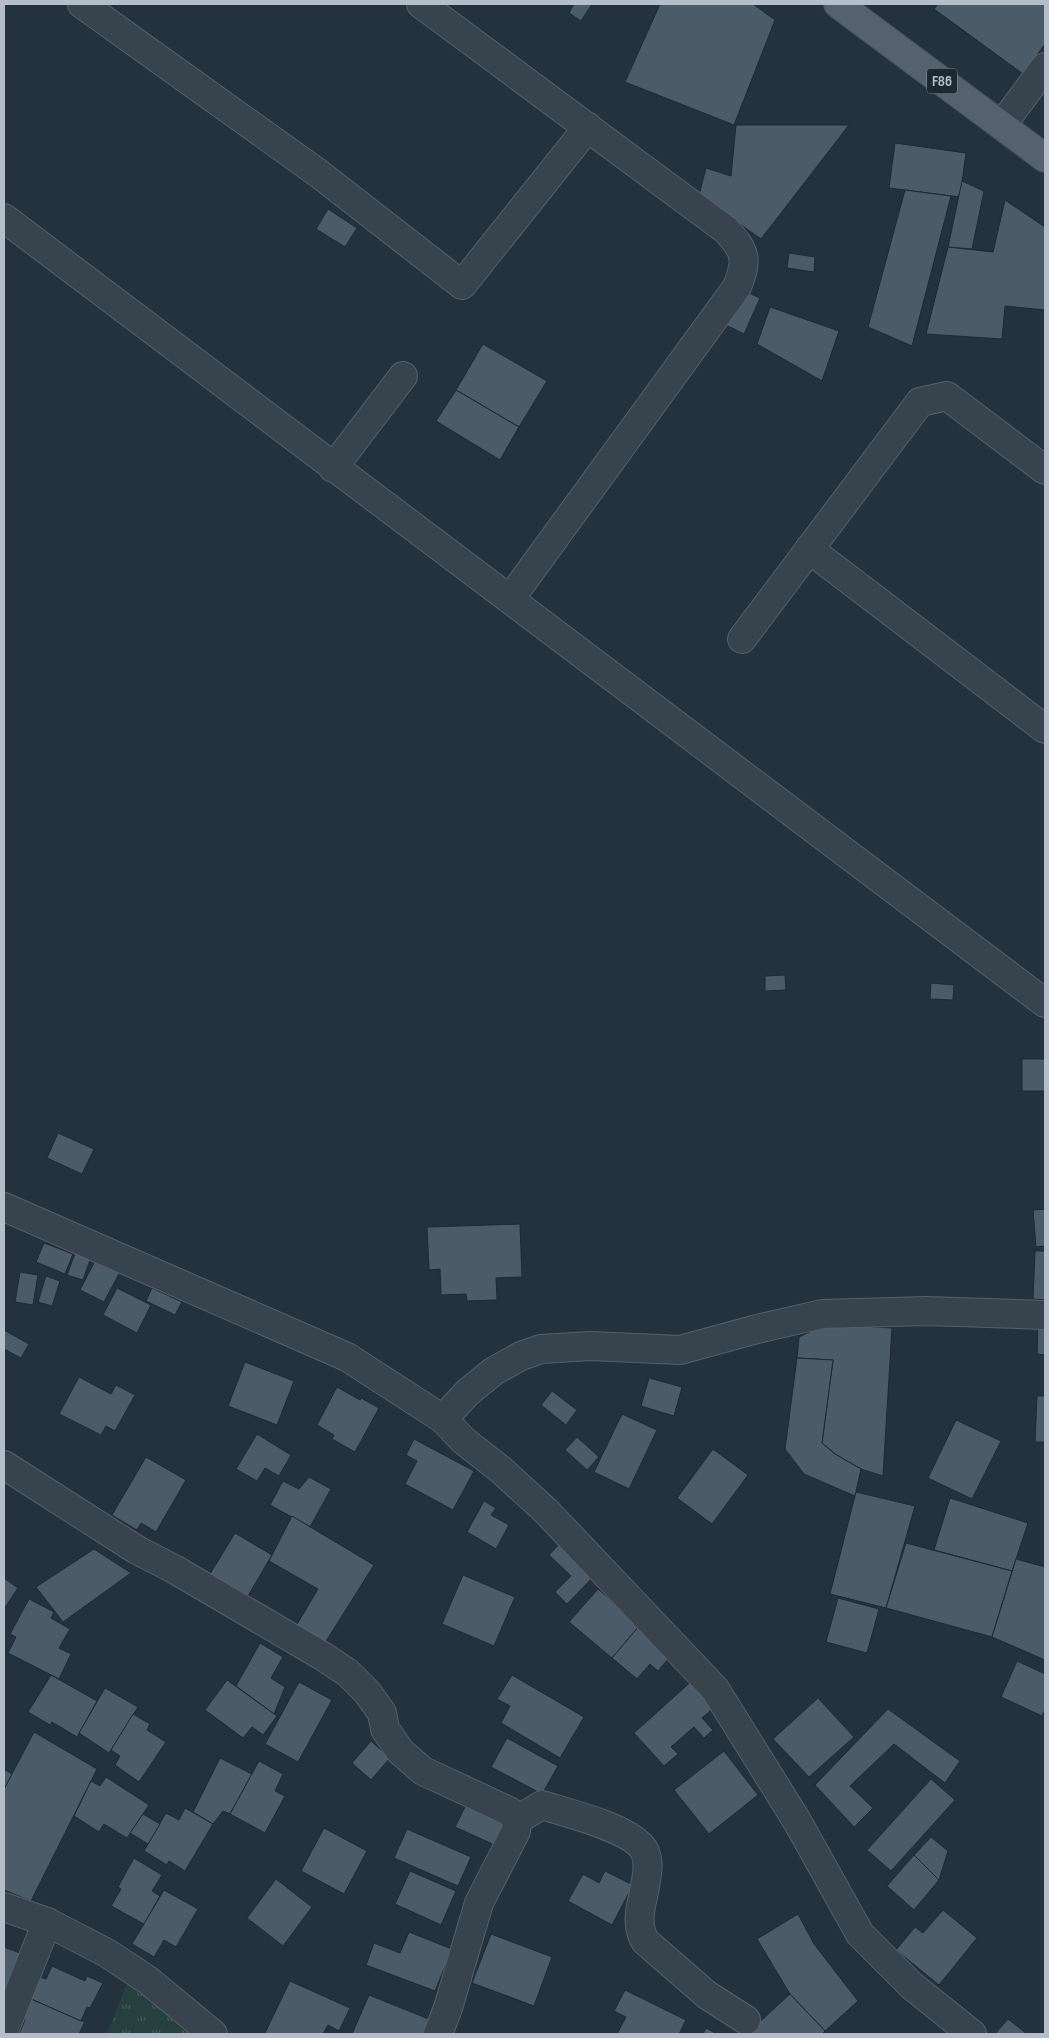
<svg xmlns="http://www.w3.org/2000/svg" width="1049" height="2038" viewBox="0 0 1049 2038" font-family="'Sofia Sans Condensed',sans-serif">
  <defs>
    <pattern id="grass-tufts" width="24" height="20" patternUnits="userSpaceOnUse" patternTransform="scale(1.25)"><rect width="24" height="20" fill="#26403f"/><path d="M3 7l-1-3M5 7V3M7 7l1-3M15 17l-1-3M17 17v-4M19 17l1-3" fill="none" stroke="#435a59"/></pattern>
  </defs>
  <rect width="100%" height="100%" fill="#23323d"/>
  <path fill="url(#grass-tufts)" d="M128 1981 188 2033 187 2034H107Z"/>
  <g fill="#4c5b68" stroke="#1e2a34">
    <path d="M574 4H592L581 21 569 13Z"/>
    <path d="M660 4H753L775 20 734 125 625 82Z"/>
    <path d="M938 4H1045V44L1023 74 934 9Z"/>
    <path d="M736 125H849L761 239 699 195 706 168 731 176Z"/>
    <path d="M895 143 966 153 960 197 889 188Z"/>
    <path d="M962 181 984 191 972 249 948 247Z"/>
    <path d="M905 190 951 196 912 346 868 327Z"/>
    <path d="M1005 200 1045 227V310L1005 306 1002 339 926 334 948 247 993 252Z"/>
    <path d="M328 209 357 228 345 247 316 229Z"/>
    <path d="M789 253 815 257 814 272 787 268Z"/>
    <path d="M740 289 760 298 744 334 724 324Z"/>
    <path d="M770 307 839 331 822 381 757 344Z"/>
    <path d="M483 344 547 381 519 427 456 390Z"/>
    <path d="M456 390 519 427 500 460 436 421Z"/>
    <path d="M785 975 786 990 765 991V976Z"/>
    <path d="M931 983 954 985 953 1000 930 999Z"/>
    <rect x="1022" y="1059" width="23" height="32"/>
    <path d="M58 1133 94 1149 82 1174 47 1158Z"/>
    <path d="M1045 1209V1246L1036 1247 1033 1210Z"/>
    <path d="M520 1224 522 1277 496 1278 497 1300 467 1301 466 1294 441 1295 440 1269 429 1270 427 1227Z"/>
    <path d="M44 1243 73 1254 65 1274 36 1262Z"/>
    <path d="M77 1248 92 1254 83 1280 67 1275Z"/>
    <path d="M1035 1251H1045V1300L1033 1299Z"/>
    <path d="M97 1257 121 1270 104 1302 80 1290Z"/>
    <path d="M20 1272 38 1275 33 1305 15 1302Z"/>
    <path d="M46 1276 60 1281 52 1306 38 1302Z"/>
    <path d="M117 1288 151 1305 137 1333 103 1315Z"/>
    <path d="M152 1288 182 1302 175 1315 146 1301Z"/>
    <path d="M826 1324 892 1328 883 1476 861 1469 835 1454 822 1443 833 1360 797 1358 799 1337Z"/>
    <path d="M1038 1324H1045V1355L1037 1354Z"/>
    <path d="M4 1330 29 1344 21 1358 4 1349Z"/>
    <path d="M797 1358 833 1360 822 1443 835 1454 861 1469 855 1496 804 1474 785 1449Z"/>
    <path d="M245 1362 294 1381 277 1425 228 1406Z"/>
    <path d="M79 1377 111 1394 116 1385 135 1395 115 1431 106 1426 101 1435 59 1414Z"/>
    <path d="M649 1378 682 1387 674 1416 641 1406Z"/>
    <path d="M337 1387 360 1400 361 1398 379 1408 355 1452 332 1439 334 1435 317 1425Z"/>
    <path d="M552 1391 577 1410 566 1425 541 1405Z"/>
    <path d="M1037 1396H1045V1442H1035Z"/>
    <path d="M622 1414 657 1430 629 1489 594 1472Z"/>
    <path d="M956 1420 1001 1441 972 1499 928 1478Z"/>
    <path d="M257 1434 291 1455 279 1476 265 1468 257 1481 236 1469Z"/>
    <path d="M577 1437 599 1457 587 1470 565 1450Z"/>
    <path d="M414 1439 474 1471 453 1510 405 1484 417 1461 406 1455Z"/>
    <path d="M713 1449 748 1475 712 1524 677 1498Z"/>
    <path d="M146 1457 186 1480 156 1532 141 1523 137 1530 112 1515Z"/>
    <path d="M309 1477 331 1489 310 1527 270 1505 283 1481 299 1489Z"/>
    <path d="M856 1492 915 1506 886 1608 830 1594Z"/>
    <path d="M950 1498 1028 1523 1012 1571 934 1550Z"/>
    <path d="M484 1501 496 1508 491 1515 509 1525 496 1549 467 1532Z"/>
    <path d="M292 1516 374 1565 323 1646 296 1626 318 1589 269 1561Z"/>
    <path d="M235 1533 272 1555 248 1596 210 1574Z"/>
    <path d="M564 1539 598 1572 567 1604 555 1592 571 1576 549 1555Z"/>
    <path d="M906 1543 1012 1571 992 1637 886 1608Z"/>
    <path d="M94 1549 131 1573 63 1622 36 1587Z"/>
    <path d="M1016 1559 1045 1567V1660L992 1637Z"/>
    <path d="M463 1575 515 1597 494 1646 442 1624Z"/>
    <path d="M4 1578 18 1588 4 1609Z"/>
    <path d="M598 1589 640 1625 612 1658 569 1622Z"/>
    <path d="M838 1598 879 1609 867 1653 826 1642Z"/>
    <path d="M29 1599 54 1612 51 1618 70 1629 59 1648 71 1654 59 1679 8 1653 16 1637 10 1634Z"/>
    <path d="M640 1625 673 1653 658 1671 650 1664 637 1679 612 1658Z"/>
    <path d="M260 1643 283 1657 271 1678 285 1687 274 1714 236 1686Z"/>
    <path d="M1017 1661 1045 1674V1710L1042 1716 1001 1697Z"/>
    <path d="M51 1675 97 1701 77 1737 52 1722 50 1725 28 1712Z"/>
    <path d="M512 1675 584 1717 560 1758 501 1723 510 1706 497 1699Z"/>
    <path d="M695 1678 718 1704 702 1718 713 1730 704 1738 694 1727 671 1747 678 1754 664 1766 634 1733Z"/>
    <path d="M227 1680 277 1716 263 1735 252 1727 243 1738 205 1710Z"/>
    <path d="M299 1682 332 1700 298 1762 265 1744Z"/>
    <path d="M105 1688 138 1707 109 1753 79 1733Z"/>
    <path d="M818 1698 854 1737 809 1777 773 1739Z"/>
    <path d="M888 1709 960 1761 945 1783 894 1744 850 1786 873 1808 854 1827 815 1785Z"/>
    <path d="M133 1714 150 1724 147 1730 166 1742 139 1782 115 1765 120 1756 111 1750Z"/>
    <path d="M34 1732 97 1769 31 1901 4 1890V1789Z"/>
    <path d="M507 1738 558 1766 542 1794 491 1767Z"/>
    <path d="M371 1741 390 1758 371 1780 352 1763Z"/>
    <path d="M724 1751 758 1795 709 1834 674 1790Z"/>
    <path d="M220 1758 252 1774 230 1814 223 1811 213 1824 193 1812Z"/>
    <path d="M259 1761 283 1774 275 1791 285 1796 265 1833 230 1814Z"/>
    <path d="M4 1769 12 1774 4 1789Z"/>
    <path d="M106 1777 149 1805 127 1838 104 1824 99 1832 74 1816 91 1781 100 1786Z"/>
    <path d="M931 1779 955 1800 891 1871 867 1850Z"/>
    <path d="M467 1803 510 1823 499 1847 455 1827Z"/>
    <path d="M185 1808 213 1824 185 1871 169 1861 167 1865 144 1851 166 1813 179 1820Z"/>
    <path d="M143 1814 160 1824 148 1844 130 1833Z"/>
    <path d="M324 1828 367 1851 344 1894 301 1871Z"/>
    <path d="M407 1829 471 1857 458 1886 394 1858Z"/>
    <path d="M931 1837 948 1851 939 1880 914 1855Z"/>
    <path d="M914 1855 939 1880 914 1910 887 1886Z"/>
    <path d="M134 1858 162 1875 152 1891 160 1896 144 1924 111 1906 121 1889 118 1887Z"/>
    <path d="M410 1871 456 1891 441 1925 395 1904Z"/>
    <path d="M605 1871 633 1885 612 1925 568 1901 583 1874 599 1883Z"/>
    <path d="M276 1879 312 1907 283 1946 247 1918Z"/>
    <path d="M164 1890 198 1909 176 1947 164 1940 154 1957 132 1944Z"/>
    <path d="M943 1910 977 1938 939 1985 896 1950 915 1927 923 1933Z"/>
    <path d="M798 1914 814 1944 858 2001 825 2031 790 1994 757 1939Z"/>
    <path d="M409 1932 452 1949 435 1991 366 1965 374 1943 400 1953Z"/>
    <path d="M491 1934 552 1957 534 2006 472 1983Z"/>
    <path d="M4 1947 25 1955 4 2007Z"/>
    <path d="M52 1966 85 1981 87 1976 103 1983 90 2008 87 2007 81 2021 31 1999 40 1977 46 1979Z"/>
    <path d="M290 1981 350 2008 339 2031 328 2025 323 2034H269L265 2033Z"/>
    <path d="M625 1990 686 2020 679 2034H617L626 2017 614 2011Z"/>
    <path d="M790 1994 825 2031 822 2034H754L751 2030Z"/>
    <path d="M369 1995 431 2020 425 2034H352Z"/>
    <path d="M31 1999 81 2021H85L79 2034H19L25 2020 22 2019Z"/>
    <path d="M1008 2019 1027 2034H995Z"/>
    <path d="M706 2028 717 2034H703Z"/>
  </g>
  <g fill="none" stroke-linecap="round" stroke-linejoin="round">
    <g stroke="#55616b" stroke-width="30">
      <g id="street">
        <path d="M82 4 318 173 462 285 588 127"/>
        <path d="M421 4 726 230C746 252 748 259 737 287L510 599"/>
        <path d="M1002 125 1045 67"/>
        <path d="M4 218 1045 1003"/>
        <path d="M333 468 403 376"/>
        <path d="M809 549 1045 729"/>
        <path d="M742 639 920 402 947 396 1045 470"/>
        <path d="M4 1207 347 1357 443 1419 464 1441 500 1469 546 1511 715 1689 797 1821 860 1934 912 1986 972 2034"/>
        <path d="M443 1419 468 1392 494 1371 521 1356 541 1349 590 1346 680 1350 757 1329 822 1314 927 1311 1045 1315"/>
        <path d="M4 1465 137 1550 174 1569 324 1657 348 1673 367 1692 382 1713 385 1729 400 1751 423 1771 509 1811 517 1820 516 1831 479 1903 448 2008 438 2034"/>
        <path d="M517 1820 542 1805C567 1813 631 1828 644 1850 651 1863 646 1879 644 1892 640 1910 636 1925 645 1941L707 1995 746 2020"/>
        <path d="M4 1907 47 1922 107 1953 149 1981 213 2034"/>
        <path d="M4 2031 47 1922"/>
      </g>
    </g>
    <g stroke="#434f59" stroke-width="30">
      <path id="primary" d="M838 4 1045 158"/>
    </g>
    <use href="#street" stroke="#37434d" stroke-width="28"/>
    <use href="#primary" stroke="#55626d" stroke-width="28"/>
  </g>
  <g text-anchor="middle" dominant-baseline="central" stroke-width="4.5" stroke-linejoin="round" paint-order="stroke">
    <rect fill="#1c2832" stroke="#86919b" stroke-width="1" x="927" y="68.5" width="30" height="25" rx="4"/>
    <g font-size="15" font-weight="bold" fill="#b3bec8">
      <text x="942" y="81">F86</text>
    </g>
  </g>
  <rect width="1049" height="2038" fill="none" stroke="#b3bec8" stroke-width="10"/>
</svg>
